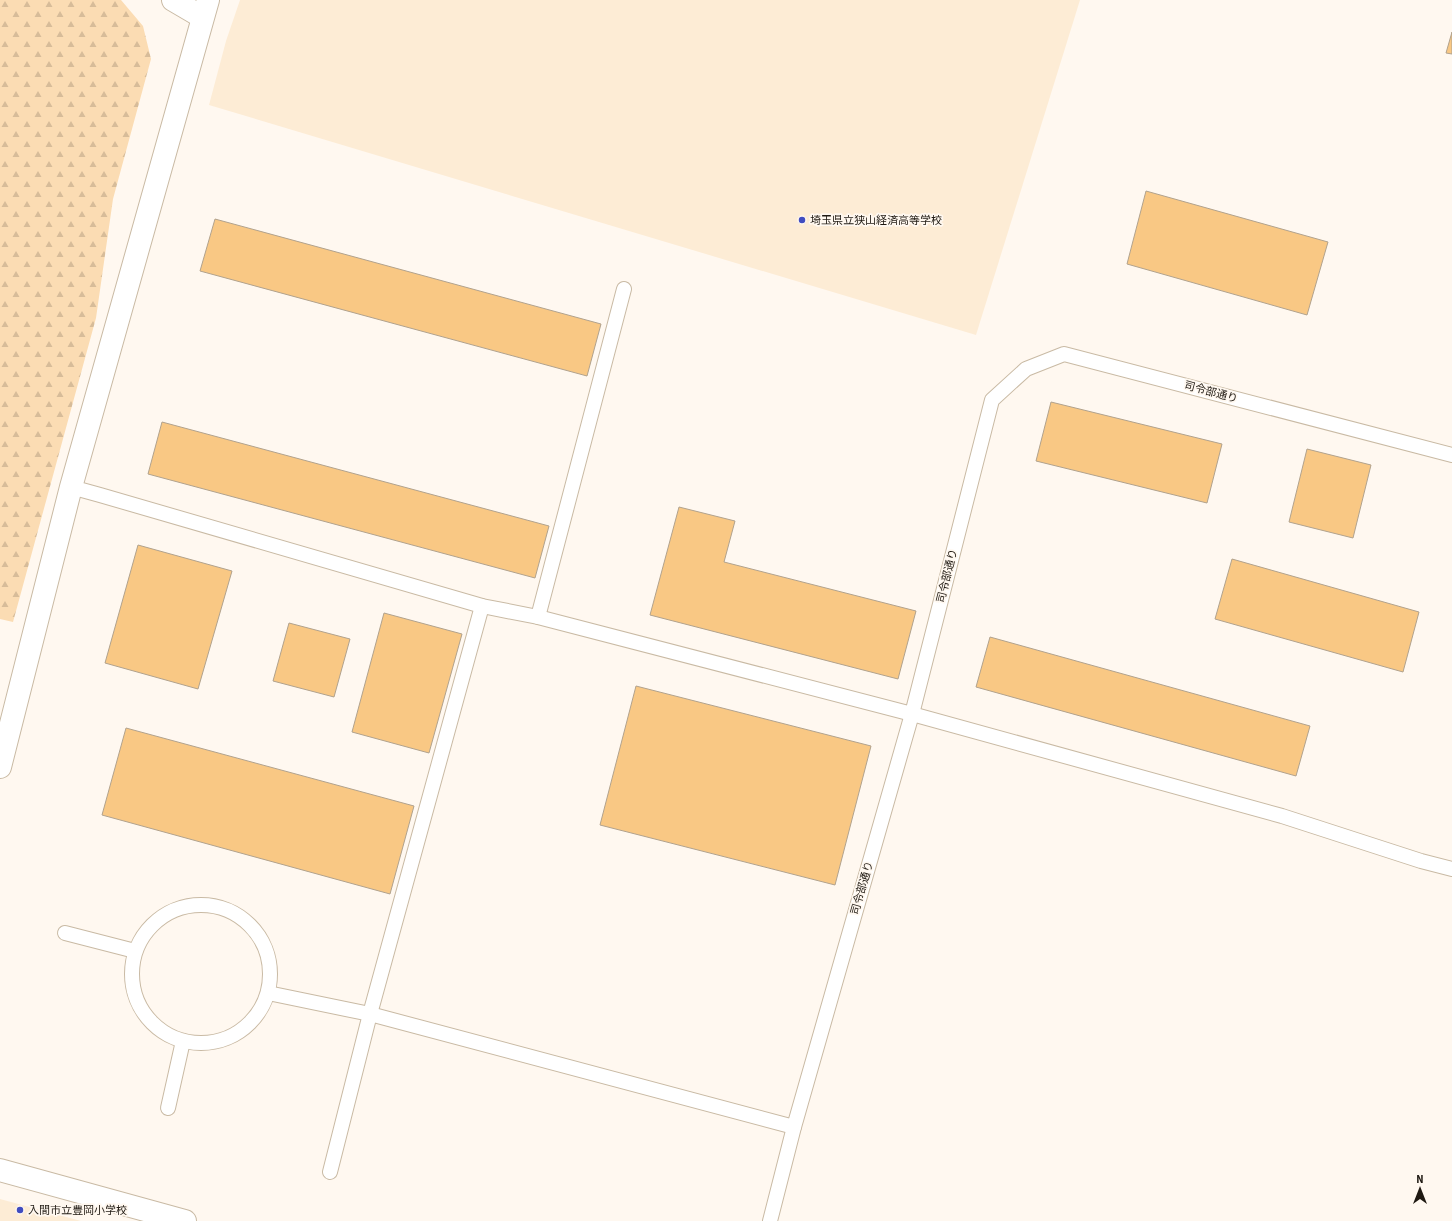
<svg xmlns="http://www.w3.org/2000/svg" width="1452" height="1221" viewBox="0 0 1452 1221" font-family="'Source Sans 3','Noto Sans JP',sans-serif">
  <defs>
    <pattern id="forest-firs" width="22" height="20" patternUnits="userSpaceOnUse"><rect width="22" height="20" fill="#fbdcb3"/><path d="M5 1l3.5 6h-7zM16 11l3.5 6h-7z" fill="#d7bc99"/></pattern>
  </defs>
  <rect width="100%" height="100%" fill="#fff8f0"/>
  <g fill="#fdecd5">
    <path d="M240 0H1080L976 335 209 105 226 41Z"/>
    <path d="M0 1199 81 1221H0Z"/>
  </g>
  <path fill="url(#forest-firs)" d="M0 0H121L143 26 151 59 113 199 96 318 13 622 0 619Z"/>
  <g fill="#f9c884" stroke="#b1a28d">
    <path d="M1452 32V54L1446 53Z"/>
    <path d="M1146 191 1328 242 1307 315 1127 264Z"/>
    <path d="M215 219 601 324 587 376 200 271Z"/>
    <path d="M1051 402 1222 444 1207 503 1036 461Z"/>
    <path d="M162 422 549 526 535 578 148 474Z"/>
    <path d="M1307 449 1371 465 1353 538 1289 522Z"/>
    <path d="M679 507 735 521 724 562 916 611 898 679 650 615Z"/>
    <path d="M138 545 232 571 198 689 105 663Z"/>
    <path d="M1232 559 1419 612 1403 672 1215 619Z"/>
    <path d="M384 613 462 634 429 753 352 732Z"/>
    <path d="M289 623 350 639 334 697 273 681Z"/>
    <path d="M990 637 1310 726 1296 776 976 687Z"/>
    <path d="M636 686 871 746 835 885 600 825Z"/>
    <path d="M126 728 414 806 390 894 102 815Z"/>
  </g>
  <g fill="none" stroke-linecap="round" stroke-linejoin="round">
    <g stroke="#c9baa4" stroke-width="16">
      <g id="lane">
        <path d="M71 487 100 495 482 606 538 617 912 714 1282 816 1421 861 1452 869"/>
        <path d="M538 617 624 289"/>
        <circle cx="201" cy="974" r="69"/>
        <path d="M65 933 135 951"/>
        <path d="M268 993 370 1014 794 1127"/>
        <path d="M168 1108 183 1041"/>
        <path d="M330 1172 370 1014 482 606"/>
        <path d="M770 1221 794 1127 912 714 992 400 1026 369 1064 354 1452 455"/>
      </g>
    </g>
    <g stroke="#c9baa4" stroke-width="24">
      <g id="secondary">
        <path d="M173 0 202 17"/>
        <path d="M0 767 71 487 208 0"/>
        <path d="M0 1170 185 1221"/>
      </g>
    </g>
    <use href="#lane" stroke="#fff" stroke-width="14"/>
    <use href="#secondary" stroke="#fff" stroke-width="22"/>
  </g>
  <g fill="#404cc0" stroke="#fff8f0" stroke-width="1.5">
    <circle cx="802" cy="220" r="4"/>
    <circle cx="20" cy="1210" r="4"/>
  </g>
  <g text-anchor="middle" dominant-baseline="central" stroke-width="3.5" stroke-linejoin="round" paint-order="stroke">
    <g font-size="11" fill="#1f1912" stroke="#fff8f0" text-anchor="start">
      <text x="810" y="220">埼玉県立狭山経済高等学校</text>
      <text x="28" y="1210">入間市立豊岡小学校</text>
    </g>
    <g font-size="11" fill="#1f1912" stroke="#fff8f0">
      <text transform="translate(1211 392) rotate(15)">司令部通り</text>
      <text transform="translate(947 576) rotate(-76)">司令部通り</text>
      <text transform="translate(862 888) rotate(-74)">司令部通り</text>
    </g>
  </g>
  <g transform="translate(1420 1189)" stroke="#fff8f0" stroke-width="3" paint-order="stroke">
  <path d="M0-3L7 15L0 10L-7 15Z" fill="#1f1912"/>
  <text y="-6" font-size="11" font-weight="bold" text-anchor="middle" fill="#1f1912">N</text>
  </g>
</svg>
